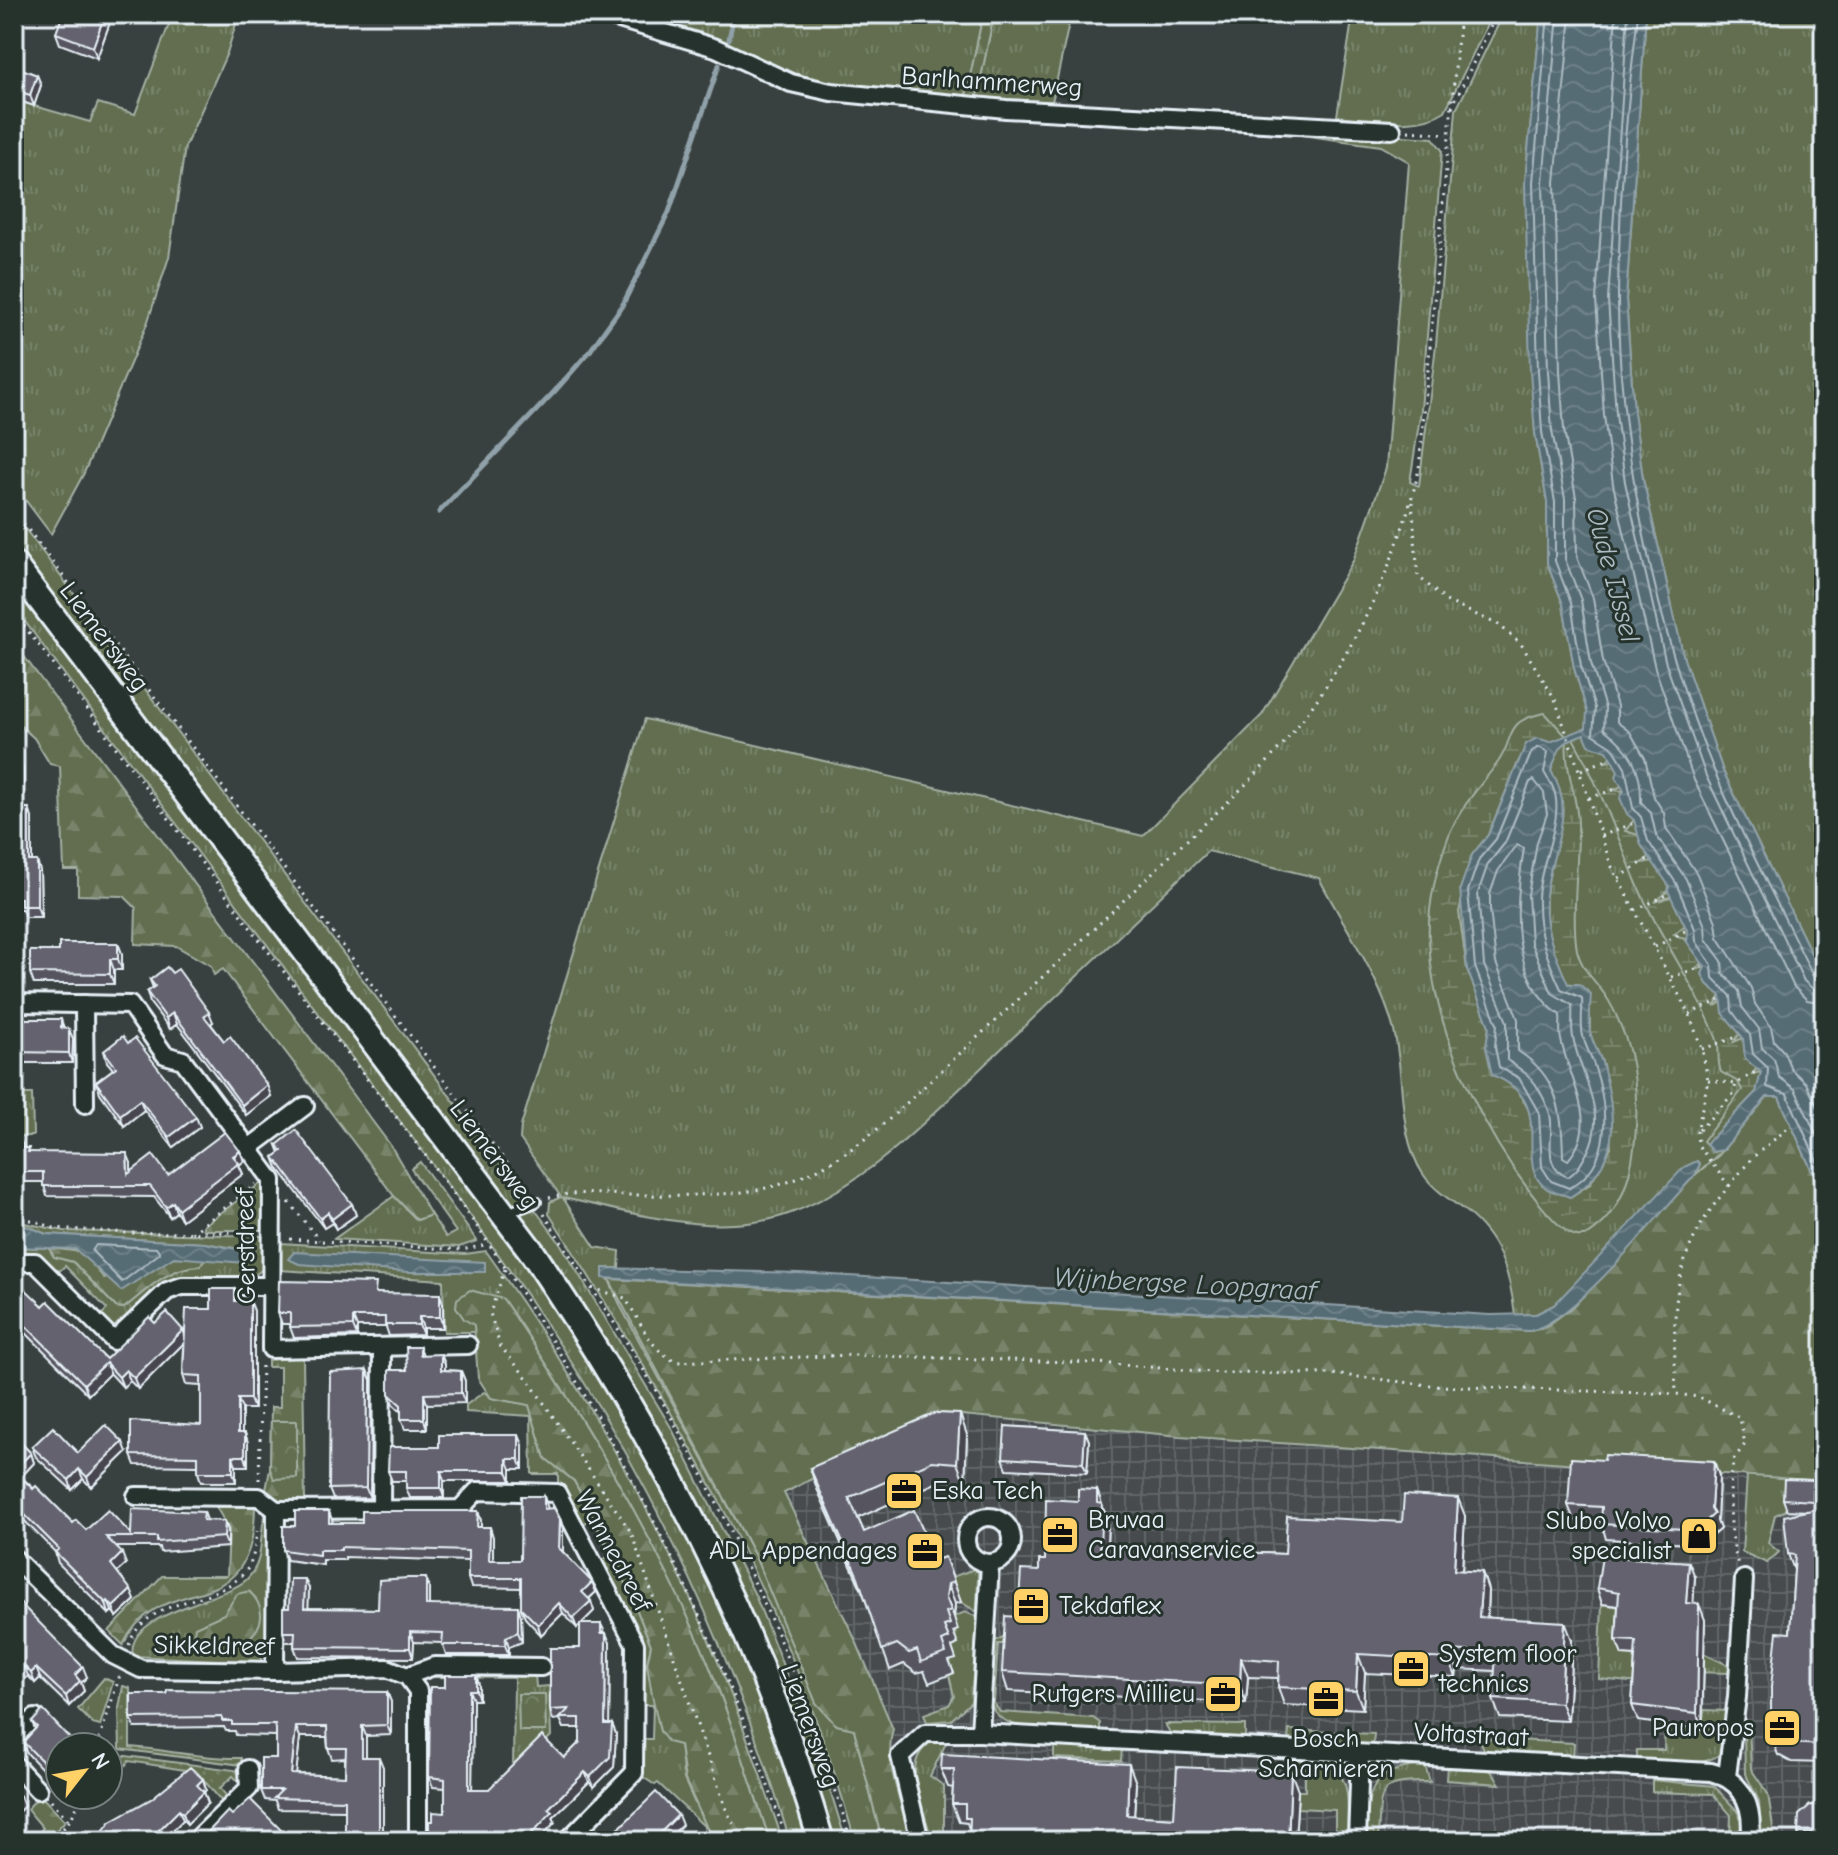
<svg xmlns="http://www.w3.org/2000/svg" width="1838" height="1855" viewBox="0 0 1838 1855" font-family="'Comic Neue',sans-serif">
  <defs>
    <pattern id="industrial-grid" width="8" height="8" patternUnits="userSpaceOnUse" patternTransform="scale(2)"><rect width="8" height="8" fill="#464b4e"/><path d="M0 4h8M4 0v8" fill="none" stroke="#616568"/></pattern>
    <pattern id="grass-tufts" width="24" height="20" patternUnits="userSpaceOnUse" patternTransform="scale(2)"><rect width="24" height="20" fill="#626e50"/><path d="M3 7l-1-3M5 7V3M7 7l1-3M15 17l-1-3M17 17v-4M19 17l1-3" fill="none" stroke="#78836a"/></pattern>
    <pattern id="forest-firs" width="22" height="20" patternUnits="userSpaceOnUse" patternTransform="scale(2)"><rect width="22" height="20" fill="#626e50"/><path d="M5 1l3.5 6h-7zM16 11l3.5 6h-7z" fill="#78836a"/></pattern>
    <pattern id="wetland-marsh" width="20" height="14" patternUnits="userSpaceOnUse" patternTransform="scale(2)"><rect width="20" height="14" fill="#626e50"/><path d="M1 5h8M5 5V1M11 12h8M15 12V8" fill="none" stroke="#78836a"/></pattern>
    <pattern id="park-crowns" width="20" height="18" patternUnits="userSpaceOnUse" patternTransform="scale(2)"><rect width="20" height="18" fill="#626e50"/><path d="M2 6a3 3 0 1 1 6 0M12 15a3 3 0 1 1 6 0" fill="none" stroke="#78836a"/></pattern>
    <pattern id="garden-dots" width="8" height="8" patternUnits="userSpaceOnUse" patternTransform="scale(2)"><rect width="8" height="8" fill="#626e50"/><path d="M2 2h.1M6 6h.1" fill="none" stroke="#78836a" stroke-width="1.8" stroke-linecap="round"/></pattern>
    <pattern id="water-waves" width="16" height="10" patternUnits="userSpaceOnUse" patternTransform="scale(2)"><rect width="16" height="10" fill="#566c74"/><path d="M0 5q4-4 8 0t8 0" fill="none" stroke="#6e8189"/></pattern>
  </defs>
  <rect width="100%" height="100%" fill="#394140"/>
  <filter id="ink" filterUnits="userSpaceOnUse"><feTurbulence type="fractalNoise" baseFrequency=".0125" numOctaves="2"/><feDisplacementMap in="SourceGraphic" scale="16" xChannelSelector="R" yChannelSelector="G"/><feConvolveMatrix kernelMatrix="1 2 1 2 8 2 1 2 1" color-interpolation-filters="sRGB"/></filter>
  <g filter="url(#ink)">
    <path fill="url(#industrial-grid)" d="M1801 1049 1824 1099V1841H866L752 1541 603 1273 1536 1323Z"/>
    <g fill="url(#grass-tufts)" stroke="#a5b0a4" stroke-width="2">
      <path d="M164 14H239L227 53 185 147 169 257 147 324 84 473 51 534 14 485V100L90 122 98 103 135 114 171 19Z"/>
      <path d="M639 14H983L966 96 859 90 795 76 702 33Z"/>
      <path d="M994 14H1071L1052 102 977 97Z"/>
      <path d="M1353 14H1541L1525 182 1535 433 1547 502V563L1563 604 1574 668 1587 711 1618 772 1634 820 1658 874 1670 887 1671 897 1688 932 1687 942 1724 1001 1761 1072 1712 1152 1723 1150 1695 1175 1700 1164 1554 1305 1536 1314 1515 1315C1510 1272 1499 1237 1464 1210 1449 1199 1433 1189 1423 1174 1397 1134 1405 1076 1394 1031 1381 978 1344 927 1319 878L1208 851C1139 917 1070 983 1001 1049 939 1107 873 1182 791 1213 718 1240 635 1213 563 1198L595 1247 620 1251 619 1268H604L621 1307 755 1556 797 1653 854 1729 882 1841H855C791 1610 679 1414 549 1214L550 1202 561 1197 520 1139 521 1126 645 719 1143 836 1262 715 1353 561 1386 468 1409 162 1381 146 1221 124 1433 138 1442 150 1421 410 1410 482 1419 486 1436 345 1456 110 1499 23 1491 17 1445 111C1415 131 1371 119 1337 116Z"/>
      <path d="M1646 14H1824V980L1723 771 1684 659 1643 479 1634 413 1626 299Z"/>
      <path d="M14 514 560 1243 672 1429 755 1595 823 1767 846 1841H832L716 1543 682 1473 595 1327 14 542Z"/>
      <path d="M14 581 578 1337 684 1523 755 1678 812 1841H790C741 1680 671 1521 582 1379 499 1247 403 1126 310 1002 211 871 113 738 14 607Z"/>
      <path d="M20 1094H32L33 1136H14Z"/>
      <path d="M420 1162 477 1241 459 1247 334 1239 394 1196 417 1220 431 1215 446 1237 456 1232 411 1169Z"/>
      <path d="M14 1221 64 1231 261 1236 265 1238V1267L249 1280 183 1279 116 1328 99 1318 107 1309 65 1266 56 1274 14 1255V1247L49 1248 54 1257 73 1262 116 1307 124 1308C148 1289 168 1267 200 1266L205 1258 245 1263 247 1250 204 1243 46 1234 30 1227 14 1225Z"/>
      <path d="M280 1243 465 1254 486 1251C579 1381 661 1521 721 1669 744 1726 763 1784 783 1841H770C748 1776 728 1709 701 1647 647 1523 579 1410 503 1299L474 1325 475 1332H444L443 1280 279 1270Z"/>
      <path d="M484 1392 492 1398 529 1405 545 1458 574 1481 617 1561 651 1645 647 1664 660 1731 680 1745 684 1779 706 1828 658 1783 655 1785 640 1775 641 1739H652L653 1705H641L628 1615 601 1561 611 1555 593 1519 583 1524 563 1486H558V1474H532L531 1416 466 1412V1405Z"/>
      <path d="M1747 1475 1824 1481V1492L1788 1490 1787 1510 1775 1515 1768 1543 1779 1552 1767 1563 1742 1552Z"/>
      <path d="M265 1516 269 1530V1651L262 1652 261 1662 133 1656C124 1613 223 1601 246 1580 266 1561 258 1537 265 1516Z"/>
      <path d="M974 1569 978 1572 977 1612 961 1602 952 1577Z"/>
      <path d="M1602 1604 1626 1608 1703 1653 1730 1666V1673L1688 1672 1640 1683 1599 1679Z"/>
      <path d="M965 1612 975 1616 977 1623 971 1702 951 1720 927 1722 924 1714 949 1705 954 1696 949 1675 954 1673 949 1661 952 1647 957 1644 953 1617Z"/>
      <path d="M1007 1635 1006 1644H998L994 1703 1000 1712 1093 1718 1100 1723V1730C1071 1729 1002 1737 991 1705 986 1687 992 1660 993 1642Z"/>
      <path d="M439 1671 535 1673 536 1687 549 1686 551 1736 513 1774 514 1678 431 1677Z"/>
      <path d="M104 1678 113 1682 100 1726 93 1724 78 1709Z"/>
      <path d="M1704 1710 1728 1711C1728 1721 1729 1734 1726 1744 1717 1773 1661 1761 1637 1761V1750H1664L1665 1722 1702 1729Z"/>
      <path d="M1165 1724 1245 1725V1738L1172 1736Z"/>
      <path d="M1749 1725 1751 1769 1768 1794 1775 1841H1761L1759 1801 1745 1773 1744 1730Z"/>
      <path d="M1289 1730 1374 1734 1373 1745 1288 1741Z"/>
      <path d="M1479 1738 1574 1743 1573 1758 1486 1754Z"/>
      <path d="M935 1740 947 1741 930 1776 944 1786V1837L929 1830C921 1799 899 1758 935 1740Z"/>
      <path d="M1054 1746 1122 1749 1121 1761 1054 1758Z"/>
      <path d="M1289 1760C1352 1763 1349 1781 1347 1837L1335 1836V1810L1297 1808 1298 1791H1305V1773L1289 1771Z"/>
      <path d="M1425 1765 1430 1782C1374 1781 1381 1791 1378 1841H1365C1368 1790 1367 1770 1425 1765Z"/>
      <path d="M1447 1765 1489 1768 1500 1784 1446 1780Z"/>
      <path d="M1652 1780 1714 1786 1742 1816 1739 1841H1666V1837L1730 1839 1731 1815 1713 1794 1652 1792Z"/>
    </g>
    <g fill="url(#forest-firs)" stroke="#a5b0a4" stroke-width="2">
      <path d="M983 14H994L977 97 966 96Z"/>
      <path d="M14 643 391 1146 431 1215 417 1220 394 1196 223 969 214 975 211 966 176 946 135 944 136 908 124 896 78 895V870H64L60 766 50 764 34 738 14 720Z"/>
      <path d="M1767 1097H1779L1824 1198V1481L1180 1436 942 1413 784 1493 856 1641 893 1729C883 1763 903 1807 912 1841H882L854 1729 836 1725 816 1703 755 1556 609 1279 1530 1331 1544 1328 1574 1306 1695 1175 1719 1155Z"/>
      <path d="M264 1181 262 1230H204L203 1226Z"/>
      <path d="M49 1248 82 1252 104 1278 174 1257 205 1258 200 1266C168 1267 148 1289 124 1308L116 1307 73 1262 54 1257Z"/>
      <path d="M470 1290 503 1299C579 1410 647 1523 701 1646 728 1709 748 1776 770 1841H713L685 1780 680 1745 668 1742 660 1731 652 1695 647 1664 651 1645 617 1561 574 1481 545 1458 529 1405 491 1398 478 1378 474 1325 464 1319 456 1307 457 1299Z"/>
      <path d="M303 1357 305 1503 279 1502 266 1490 270 1469 271 1407H280V1367H268V1360Z"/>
      <path d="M255 1506C254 1630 162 1564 123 1645L109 1631 162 1576H227L229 1529 216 1507Z"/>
      <path d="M249 1591C287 1628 226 1666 192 1640L195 1627 224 1614 237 1594Z"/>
      <path d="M40 1795 65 1821 46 1841H30L43 1828 27 1809Z"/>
    </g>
    <g fill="url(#wetland-marsh)" stroke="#a5b0a4" stroke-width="2">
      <path d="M1545 713 1566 736 1519 760 1488 835 1472 855 1459 912 1467 969 1489 1026 1486 1048 1514 1083 1532 1116 1533 1169 1570 1197 1590 1184 1611 1147 1603 1064 1590 1034V994L1568 985C1555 955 1543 929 1546 896 1549 852 1578 811 1551 771L1556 749 1567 740C1564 769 1577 794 1578 823 1579 858 1571 918 1577 950 1581 969 1595 980 1605 995 1613 1006 1619 1021 1624 1034 1643 1082 1643 1186 1603 1223 1595 1230 1588 1238 1577 1236 1559 1234 1526 1186 1515 1171 1471 1106 1433 1022 1429 942 1427 907 1437 867 1449 835 1459 809 1479 787 1496 765 1517 738 1501 721 1545 713Z"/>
      <path d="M1588 731 1613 753 1606 762 1618 759 1625 785 1612 790 1624 791 1634 820 1625 831 1642 836 1650 856 1642 863 1653 861 1673 887 1655 902 1673 896 1688 923 1674 934C1689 940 1696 947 1702 963L1694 970 1705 967 1721 996 1714 1007 1724 1001 1740 1033 1734 1042 1743 1038 1758 1067 1752 1074 1761 1072 1758 1090 1706 1144 1703 1141 1742 1090 1738 1082 1721 1072C1716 1059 1721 1050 1716 1037 1695 984 1659 937 1637 884 1617 835 1599 785 1573 738Z"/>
    </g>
    <g fill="url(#park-crowns)" stroke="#a5b0a4" stroke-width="2">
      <path d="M271 1421H297V1478L274 1479 270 1469Z"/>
      <path d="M518 1694H545L546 1731H519Z"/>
    </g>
    <g fill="url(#garden-dots)" stroke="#a5b0a4" stroke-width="2">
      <path d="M123 1686 130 1688V1747C168 1750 204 1759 241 1758L242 1765 120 1749 119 1708Z"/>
      <path d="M118 1755 242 1771 239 1782 233 1776 220 1788 228 1798 223 1803 197 1772 129 1761 108 1788V1773Z"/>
    </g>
    <g fill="url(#water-waves)" stroke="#90a1a9" stroke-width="2">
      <path d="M1541 14H1646L1626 299 1634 413 1643 479 1684 659 1723 771 1824 980V1198L1779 1097H1767L1723 1150 1712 1152 1706 1144 1756 1092 1761 1072 1745 1059 1743 1038 1723 1013 1721 996 1707 984 1702 974 1705 967 1687 942 1688 932 1668 891 1669 886 1641 845 1634 820 1627 814 1620 798 1624 791 1616 777 1618 771 1607 751 1589 745 1584 734C1560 742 1559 748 1551 771 1578 813 1550 850 1546 895 1543 928 1555 955 1568 984H1579L1591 994C1590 1006 1589 1019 1590 1031 1592 1043 1600 1054 1603 1066 1617 1118 1621 1166 1570 1197 1563 1194 1552 1193 1546 1188 1511 1164 1560 1101 1492 1075L1486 1048 1489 1026 1467 969 1460 889 1472 855 1488 835 1526 744 1537 738 1550 742 1586 728 1587 711 1574 668 1563 604 1547 563V502L1535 433 1530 372 1525 182Z"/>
      <path d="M1697 1161 1700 1164 1695 1175C1660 1212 1575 1322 1530 1331L603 1278V1268L799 1273 1490 1315 1536 1314 1554 1305 1684 1167Z"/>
      <path d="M14 1225 30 1227 46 1234 204 1243 248 1251 252 1257 245 1263 174 1257 121 1291 75 1249 14 1247Z"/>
      <path d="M294 1252 485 1262V1272H408L299 1264 288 1259Z"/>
    </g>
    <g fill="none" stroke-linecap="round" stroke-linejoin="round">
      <g stroke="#aebcc3" stroke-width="2">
        <path d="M1548 14 1533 182 1538 371 1542 432 1555 502V561L1571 603 1581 666 1595 708 1593 734 1612 746 1625 767 1633 808 1641 817 1648 841 1676 883 1695 929 1696 941 1712 965 1713 978 1731 996 1732 1011 1750 1035 1753 1054 1768 1068 1767 1087 1787 1094 1824 1177"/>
        <path d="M1558 14 1543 182 1548 371 1552 431 1565 499V559L1581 600 1591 663 1605 708 1604 729C1630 748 1642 768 1641 802L1651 813 1656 835 1686 879 1705 926 1706 939 1722 961 1723 973 1739 991 1742 1007 1759 1029 1762 1048 1774 1059 1779 1077 1795 1089 1824 1151"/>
        <path d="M1571 14 1555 182 1560 371 1564 430 1576 498 1577 557 1593 598 1603 661 1617 706V722L1630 732 1645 758 1654 797 1664 813 1666 828 1697 874 1716 922 1718 937 1751 988 1755 1004 1771 1027 1774 1041 1784 1052 1791 1069 1806 1083 1824 1120"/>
        <path d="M1616 14 1596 300 1604 415 1613 484 1655 668 1694 780 1794 987 1807 1000 1824 1003"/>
        <path d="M1628 14 1608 300 1616 414 1625 482 1666 664 1706 776 1804 981 1813 989 1824 991"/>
        <path d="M1638 14C1626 107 1619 204 1618 297 1618 448 1657 636 1716 775 1745 843 1781 909 1813 976L1824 981"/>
        <path d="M1539 747 1548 752 1544 772C1546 777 1551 782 1553 788 1566 817 1538 866 1538 899 1537 932 1547 959 1561 989L1582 998C1583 1010 1580 1024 1583 1036 1585 1046 1591 1055 1594 1065 1608 1106 1614 1165 1569 1188L1551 1181 1542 1167 1539 1113 1519 1078 1499 1067 1495 1047 1497 1024 1475 967 1468 891 1479 859 1496 839 1532 751Z"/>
        <path d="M1534 780 1544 793 1547 814 1537 842 1528 895 1531 943 1552 993 1572 1005C1573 1015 1571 1027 1573 1037 1580 1076 1609 1112 1587 1153 1581 1163 1578 1171 1568 1177 1538 1167 1558 1130 1548 1108 1536 1080 1530 1075 1507 1060V1022L1484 965 1478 893 1488 864 1505 843 1530 782Z"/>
        <path d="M1517 845 1524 848C1515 903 1508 979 1560 1015 1561 1023 1559 1032 1561 1040 1569 1080 1601 1123 1568 1160L1563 1157C1562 1112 1559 1077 1518 1051V1019L1496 963 1490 909V894L1498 871Z"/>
        <path d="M96 1245 157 1248 160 1253 122 1282 92 1251Z"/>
      </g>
      <g stroke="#90a1a9" stroke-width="5">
        <path d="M729 39 734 14"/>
        <path d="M439 512 554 392 590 351 622 306 669 212 719 65"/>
      </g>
      <g stroke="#e8f1f8" stroke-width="14">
        <path id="service" d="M507 1213 536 1202"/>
      </g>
      <g stroke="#e8f1f8" stroke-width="22">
        <g id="minor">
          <path d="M602 14 716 48 791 83 831 92 1006 109 1392 130"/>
          <path d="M14 998 21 1003 130 1005 165 1055 183 1060 272 1180 271 1349 468 1345"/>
          <path d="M84 1004 85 1104"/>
          <path d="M249 1148 305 1106"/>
          <path d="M14 1262H35L114 1341 167 1291 182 1286H270"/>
          <path d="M136 1496 259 1497 276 1510 460 1509 477 1491 557 1493 635 1644 634 1773 567 1841"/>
          <path d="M381 1510 382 1348"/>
          <circle cx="989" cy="1540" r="23"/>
          <path d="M14 1558 113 1655 141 1669 275 1671 387 1668 407 1676 418 1691V1841"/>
          <path d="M275 1671 276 1510"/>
          <path d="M407 1676 434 1666 541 1667"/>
          <path d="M980 1733 990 1564"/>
          <path d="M14 1739 35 1718"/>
          <path d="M14 1764 38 1790"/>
          <path d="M1727 1776 1737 1697 1744 1579"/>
          <path d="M195 1841 249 1788 248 1769"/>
          <path d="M920 1841 900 1756 925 1733H980L1711 1772C1745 1781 1754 1809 1750 1841"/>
          <path d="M1357 1841 1360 1754"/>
        </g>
      </g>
      <g stroke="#e8f1f8" stroke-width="30">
        <path id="secondary" d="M14 565 532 1252C655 1434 760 1628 821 1841"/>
      </g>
      <g stroke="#e8f1f8" stroke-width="3" stroke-dasharray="2 6" stroke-linecap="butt">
        <path d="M1452 107 1491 26"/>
        <path d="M1408 131 1448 134"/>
        <path d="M1412 502 1418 576 1446 601 1499 625 1521 644 1555 699 1611 865 1689 1014 1702 1049 1708 1080 1697 1132 1698 1145 1729 1186C1669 1257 1673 1306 1676 1394"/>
        <path d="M14 511 528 1191"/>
        <path d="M14 613C99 723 181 836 265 947 350 1059 442 1170 519 1289 633 1464 721 1642 787 1841"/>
        <path d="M1581 770 1609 759"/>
        <path d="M1589 798 1619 788"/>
        <path d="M1601 836 1632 824"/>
        <path d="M1619 878 1649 858"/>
        <path d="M1635 910 1667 895"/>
        <path d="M1655 947 1685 931"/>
        <path d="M1671 977 1702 967"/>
        <path d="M1689 1014 1721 1000"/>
        <path d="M1702 1049 1740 1036"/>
        <path d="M1708 1080 1736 1084 1757 1071"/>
        <path d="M1699 1130 1733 1094 1736 1084"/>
        <path d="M1729 1186 1752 1158 1788 1128"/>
        <path d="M549 1198C578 1190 605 1195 634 1195 754 1196 801 1197 895 1114 980 1034 1068 955 1152 873 1191 835 1234 799 1270 759 1342 679 1395 573 1419 469L1460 14"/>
        <path d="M289 1202 319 1240"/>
        <path d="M544 1214C581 1274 622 1332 658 1394 738 1534 806 1686 851 1841"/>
        <path d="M14 1220H33L54 1228 128 1233 255 1232"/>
        <path d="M192 1233 256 1184"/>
        <path d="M290 1239 462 1250 485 1245"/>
        <path d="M505 1269 490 1313 500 1346 527 1378 631 1532 726 1809 742 1841"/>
        <path d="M592 1288 625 1298C642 1323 648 1348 676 1362L854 1355 1099 1363 1223 1373 1332 1374 1438 1386 1676 1394 1699 1397 1740 1418 1745 1444C1742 1449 1736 1455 1734 1460 1727 1483 1730 1542 1738 1564"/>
        <path d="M259 1480 262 1363"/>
        <path d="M129 1645C145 1596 215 1606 244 1573 254 1563 255 1545 257 1531"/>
        <path d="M97 1747 120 1675"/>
        <path d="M51 1800 69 1821"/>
        <path d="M282 1833 293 1841"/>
        <path d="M53 1841 71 1819 82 1795"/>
      </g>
      <use href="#service" stroke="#26332d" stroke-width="8"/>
      <use href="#minor" stroke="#26332d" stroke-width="16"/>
      <use href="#secondary" stroke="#26332d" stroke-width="24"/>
    </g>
    <g fill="#56545f" stroke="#e8f1f8" stroke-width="2" fill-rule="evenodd">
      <path d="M113 14 97 58 60 44 56 33Z"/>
      <path d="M14 66 37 75 41 85 34 106 14 99Z"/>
      <path d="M14 758 23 769V808L32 818V861L40 871 41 917H25L22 909H14Z"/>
      <path d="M118 943 122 954V970H114V984H34L30 973 59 951Z"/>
      <path d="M150 980 213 1022 211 1024 224 1041 271 1096 246 1115 177 1024 170 1029 150 1003 147 992 153 988Z"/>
      <path d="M14 1019H61L64 1029 73 1039 72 1063H14Z"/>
      <path d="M128 1043 196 1117 200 1127 173 1147 144 1110 124 1126 100 1093 96 1082 113 1069 107 1062 104 1051Z"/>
      <path d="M14 1139H20L24 1148 30 1152 131 1163V1171L168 1175 240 1151 244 1161 239 1165 243 1174 182 1220 176 1212 170 1217 154 1197 47 1196 43 1182H14Z"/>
      <path d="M277 1145 352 1204 356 1215 336 1229 332 1223 324 1228 278 1168 274 1157 280 1153Z"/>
      <path d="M14 1281 106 1359 155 1323 185 1333 235 1289 239 1301H250L254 1311V1409H242V1433H245L248 1443V1466H236V1482H201L198 1472V1466L135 1465 131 1455 201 1425V1386L186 1385 183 1375 184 1343 138 1389 130 1381 123 1387 110 1373 88 1395 14 1321Z"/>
      <path d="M379 1293 443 1304V1328H423V1335L389 1336 386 1327H357V1336L294 1338 290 1327V1324H282L278 1313Z"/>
      <path d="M420 1347 423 1355 445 1364V1370L461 1371 465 1381V1403L427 1404V1429H405L401 1419V1412L393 1404 389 1394 407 1370Z"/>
      <path d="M367 1370 371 1380 370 1498 333 1499 329 1489Z"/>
      <path d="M1085 1431 1089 1441 1087 1473 1007 1469 1003 1458Z"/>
      <path d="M967 1435 965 1483 940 1481 858 1518 864 1532 936 1560 945 1557 961 1602 955 1604 954 1617 958 1630 953 1632 958 1644 952 1647 956 1659 949 1661 954 1673 929 1683 924 1671 916 1673 904 1664 890 1670 863 1593 817 1489 810 1468Z"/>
      <path d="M14 1436 31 1453 34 1463 21 1477 73 1523 86 1530 131 1534 204 1512 207 1520 228 1531V1547L160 1552 159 1547H116L126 1564 117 1572 135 1600 117 1617 112 1611 109 1614 58 1563 55 1552 14 1510Z"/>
      <path d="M523 1445V1469H511V1481H444V1498H410L406 1488V1481H392L388 1471 439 1447Z"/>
      <path d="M32 1447 78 1453 127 1452 91 1487 83 1479 72 1490 36 1457Z"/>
      <path d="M1604 1460 1714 1461 1719 1476 1717 1521 1720 1529 1698 1548 1690 1544 1606 1539 1601 1521 1574 1520 1568 1505Z"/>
      <path d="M1814 1480 1818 1491 1817 1509 1821 1508 1824 1516V1763L1791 1762 1778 1755 1771 1736 1790 1633 1794 1570 1788 1554 1808 1511 1787 1510 1783 1499Z"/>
      <path d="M1097 1490 1108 1522 1107 1547 1285 1554 1402 1522 1465 1516 1462 1571 1482 1572 1488 1590 1487 1617 1572 1640 1568 1721 1500 1718 1493 1699 1495 1671 1457 1669 1456 1677 1365 1673 1363 1709 1284 1705 1278 1687V1678L1248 1677 1246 1703 1008 1691 1002 1672 1018 1617 1039 1571 1078 1501Z"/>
      <path d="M544 1496 548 1509 560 1519 563 1529V1552L596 1592 589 1599 594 1611 577 1628 563 1613 541 1635 525 1618 521 1608V1588L471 1587 468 1578V1561L345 1557V1560H323V1565L287 1560 283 1550 295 1526 329 1511 333 1523H362L478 1511 481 1521V1527L493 1537V1560H520Z"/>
      <path d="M1695 1577 1693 1604 1705 1620 1702 1729 1638 1721 1632 1705 1635 1656 1622 1655 1616 1640 1618 1606 1602 1604 1597 1588Z"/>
      <path d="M429 1588V1605L521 1616 522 1642 509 1647V1655H446L442 1643 414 1642 413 1658 298 1657 294 1647V1642H286L283 1632 289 1608 309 1589 308 1608 378 1609Z"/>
      <path d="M14 1597 87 1677 81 1683 84 1691 69 1706 40 1678 35 1683 28 1676 14 1690Z"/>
      <path d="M601 1624 610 1643 609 1724H612L616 1734 614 1767 594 1787 589 1782 553 1817 555 1822 538 1841H429L433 1821 445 1813V1788L433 1787 429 1777 445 1687 476 1675 479 1685V1700H473L472 1789H489L564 1758 580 1742V1728H564L560 1719 553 1720 550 1710 580 1648Z"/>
      <path d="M387 1692 391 1702V1735L366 1736V1757L383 1767V1841H345V1810L278 1809 275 1801 265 1800 261 1790 276 1758V1736L236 1735 235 1731H226L224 1727 135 1728 131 1718ZM300 1737H327L328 1748 332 1759 345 1758V1776L296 1774Z"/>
      <path d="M32 1722 74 1743 75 1747H60V1759L46 1773 26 1752 23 1742 35 1729Z"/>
      <path d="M941 1769 1136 1783 1134 1816 1174 1818 1298 1791 1295 1841 970 1831 967 1823 959 1822 952 1804 953 1788 948 1787Z"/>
      <path d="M203 1779 206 1790 204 1792 208 1803 187 1824 183 1820 162 1841H95Z"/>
      <path d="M1824 1806V1841H1801L1798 1833Z"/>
    </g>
    <g fill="#46454d" stroke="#e8f1f8" stroke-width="2">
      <path d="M105 14H113L97 58 93 47Z"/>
      <path d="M37 75 41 85 34 106 30 95Z"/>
      <path d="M19 758 23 769V818L19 808Z"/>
      <path d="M29 808 32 818V871L29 861Z"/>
      <path d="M37 861 40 871 41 917 37 906Z"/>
      <path d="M118 943 122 954V970L118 959Z"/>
      <path d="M110 959 114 970V984L110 974Z"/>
      <path d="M209 1012 213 1022 208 1026 204 1016Z"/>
      <path d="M173 1013 177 1024 170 1029 166 1018Z"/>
      <path d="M69 1029 73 1039 72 1063 69 1053Z"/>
      <path d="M267 1085 271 1096 246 1115 242 1105Z"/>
      <path d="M140 1100 144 1110 124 1126 120 1115Z"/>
      <path d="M196 1117 200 1127 173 1147 169 1137Z"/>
      <path d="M240 1151 244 1161 239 1165 243 1174 182 1220 178 1209Z"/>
      <path d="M127 1153 131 1163V1184L128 1174Z"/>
      <path d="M173 1202 176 1212 170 1217 166 1207Z"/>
      <path d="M352 1204 356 1215 336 1229 332 1219Z"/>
      <path d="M328 1212 332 1223 324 1228 320 1218Z"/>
      <path d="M440 1294 443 1304V1328L440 1317Z"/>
      <path d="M250 1301 254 1311V1409L250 1399Z"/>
      <path d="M353 1317 357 1327V1336L353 1326Z"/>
      <path d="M419 1317 423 1328V1335L419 1325Z"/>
      <path d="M183 1330 187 1340 138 1389 134 1378Z"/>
      <path d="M441 1354 445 1364V1380L441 1370Z"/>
      <path d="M106 1363 110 1373 88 1395 84 1384Z"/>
      <path d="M126 1370 130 1381 123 1387 119 1377Z"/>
      <path d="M367 1370 371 1380 370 1498 366 1488Z"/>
      <path d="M461 1371 465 1381V1403L461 1393Z"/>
      <path d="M424 1394 427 1404V1429L424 1419Z"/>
      <path d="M238 1399 242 1409V1443L238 1433Z"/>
      <path d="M960 1414 967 1435 965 1483 957 1463Z"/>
      <path d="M1085 1431 1089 1441 1087 1473 1083 1463Z"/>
      <path d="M245 1433 248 1443V1466L245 1456Z"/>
      <path d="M519 1435 523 1445V1469L519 1459Z"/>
      <path d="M123 1442 127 1452 91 1487 87 1477Z"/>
      <path d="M31 1453 34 1463 18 1480 14 1470Z"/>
      <path d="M233 1456 236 1466V1482L233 1472Z"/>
      <path d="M507 1459 511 1469V1481L507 1471Z"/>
      <path d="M1714 1461 1719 1476 1717 1521 1720 1529 1698 1548 1693 1533 1711 1509Z"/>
      <path d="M79 1469 83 1479 72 1490 69 1480Z"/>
      <path d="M441 1471 444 1481V1498L441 1488Z"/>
      <path d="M1814 1480 1818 1491 1817 1511 1813 1501Z"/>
      <path d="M1097 1490 1108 1522 1106 1565 1100 1547 1097 1503Z"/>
      <path d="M1458 1498 1465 1516 1461 1588 1454 1570Z"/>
      <path d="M478 1511 481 1521V1537L477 1527Z"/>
      <path d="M560 1519 563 1529V1558L559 1548Z"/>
      <path d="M225 1521 228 1531V1547L224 1537Z"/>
      <path d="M490 1527 493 1537V1570L489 1560Z"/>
      <path d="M122 1553 126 1564 115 1574 111 1564Z"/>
      <path d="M1689 1562 1695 1577 1692 1619 1686 1603Z"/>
      <path d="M1482 1572 1488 1590 1486 1635 1479 1617Z"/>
      <path d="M426 1578 429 1588V1615L426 1605Z"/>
      <path d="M305 1579 309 1589 308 1618 304 1608Z"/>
      <path d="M592 1582 596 1592 585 1602 582 1592Z"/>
      <path d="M948 1584 955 1604 954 1617 946 1597Z"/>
      <path d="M131 1590 135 1600 117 1617 113 1607Z"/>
      <path d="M108 1601 112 1611 109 1614 106 1603Z"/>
      <path d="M591 1601 594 1611 577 1628 573 1618Z"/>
      <path d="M559 1603 563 1613 541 1635 538 1625Z"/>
      <path d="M1699 1604 1705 1620 1702 1729 1697 1713Z"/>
      <path d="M518 1606 521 1616 522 1642 518 1632Z"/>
      <path d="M1565 1622 1572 1640 1568 1721 1561 1703Z"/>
      <path d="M410 1632 414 1642 413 1658 410 1648Z"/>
      <path d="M606 1633 610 1643 609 1734 605 1724Z"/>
      <path d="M506 1637 509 1647V1655L505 1645Z"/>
      <path d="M1450 1650 1457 1669 1456 1677 1449 1659Z"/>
      <path d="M1358 1654 1365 1673 1363 1709 1356 1691Z"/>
      <path d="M1241 1658 1248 1677 1246 1703 1240 1685Z"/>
      <path d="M24 1666 28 1676 14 1690V1676Z"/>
      <path d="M83 1667 87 1677 81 1683 84 1691 69 1706 66 1696 75 1675Z"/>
      <path d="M36 1668 40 1678 35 1683 31 1673Z"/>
      <path d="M476 1675 479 1685V1700L476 1690Z"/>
      <path d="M469 1690 473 1700 472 1799 469 1789Z"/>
      <path d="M387 1692 391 1702V1735L387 1725Z"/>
      <path d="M612 1724 616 1734 614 1767 594 1787 590 1777Z"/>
      <path d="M362 1726 366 1736V1767L362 1757Z"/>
      <path d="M296 1727 300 1737 295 1785 291 1774Z"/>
      <path d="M58 1748 60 1754V1759L46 1773 43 1762Z"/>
      <path d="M379 1757 383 1767V1841H379Z"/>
      <path d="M1129 1764 1136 1783 1133 1834 1127 1815Z"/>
      <path d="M585 1772 589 1782 553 1817 555 1822 538 1841H526L548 1809Z"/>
      <path d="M1291 1772 1298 1791 1295 1841H1288Z"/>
      <path d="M203 1779 206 1790 200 1795 197 1785Z"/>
      <path d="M204 1792 208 1803 187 1824 183 1813Z"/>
      <path d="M20 1796 24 1806 14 1817V1802Z"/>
      <path d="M179 1810 183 1820 162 1841H148Z"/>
      <path d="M678 1815 682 1825 666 1841H657L656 1837Z"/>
      <path d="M283 1832 287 1841H275Z"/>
      <path d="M508 1835 510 1841H502Z"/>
    </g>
    <g fill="#64626e" stroke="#e8f1f8" stroke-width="2" fill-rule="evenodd">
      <path d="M63 14H105L93 47 56 33Z"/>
      <path d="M14 66 37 75 30 95 14 90Z"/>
      <path d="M14 758H19V808H29V861H37V906H21V898H14Z"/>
      <path d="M59 943H118V959H110V974L30 973V951H59Z"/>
      <path d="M167 967 172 973 178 969 209 1012 204 1016 224 1041 230 1036 267 1085 242 1105 173 1013 166 1018 147 992 155 986 150 980Z"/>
      <path d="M14 1019H61V1028L69 1029V1053L14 1052Z"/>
      <path d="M123 1036 128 1043 135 1038 196 1117 169 1137 140 1100 120 1115 96 1082 116 1067 104 1051Z"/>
      <path d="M296 1130 352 1204 332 1219 328 1212 320 1218 274 1157 282 1151 277 1145Z"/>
      <path d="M225 1132 240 1151 233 1156 239 1163 178 1209 173 1202 166 1207 150 1186H43V1172H14V1139H20V1148H29L28 1152 127 1153 128 1174 153 1155 168 1175Z"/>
      <path d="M14 1281 19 1283 43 1306 48 1301 106 1359 149 1317 155 1323 167 1312 183 1330 134 1378 126 1370 119 1377 106 1363 84 1384 14 1314Z"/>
      <path d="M279 1281 376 1283 375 1293 440 1294V1317H419V1325H385V1317H353V1326L290 1327V1313H278Z"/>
      <path d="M211 1289H235V1301H250V1399H238V1433H245V1456H233V1472H198V1456L131 1455V1421L201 1425V1376L183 1375 186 1309H211Z"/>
      <path d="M406 1347H420V1355L441 1354V1370L461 1371V1393L424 1394V1419H401V1405L389 1394V1370H407Z"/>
      <path d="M367 1370 366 1488 329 1489 330 1372Z"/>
      <path d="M935 1413 960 1414 957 1463 932 1461 849 1498 864 1532 914 1510 936 1560 945 1557 954 1582 948 1584 946 1597 951 1610 946 1612 950 1624 944 1626 949 1638 942 1641 946 1653 921 1662 917 1650 909 1653 897 1644 882 1650 858 1577 810 1468Z"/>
      <path d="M106 1425 123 1442 87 1477 79 1469 69 1480 32 1447 53 1427 78 1453Z"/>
      <path d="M1005 1426 1085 1431 1083 1463 1003 1458Z"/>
      <path d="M439 1435H519V1459H507V1471H441V1488H406V1471H388L389 1447H439Z"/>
      <path d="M14 1436 31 1453 14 1470 33 1489 36 1486 73 1523 76 1520 86 1530 108 1510 131 1534 132 1509 204 1512 203 1520 225 1521 224 1537 157 1542V1537H106L122 1553 111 1564 131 1590 113 1607 108 1601 106 1603 55 1552 59 1549 14 1504Z"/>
      <path d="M1605 1455 1714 1461 1711 1509 1714 1514 1693 1533 1684 1529 1601 1524 1602 1507 1568 1505 1571 1458 1604 1460Z"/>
      <path d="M1784 1479 1814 1480 1813 1501 1783 1499Z"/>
      <path d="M1078 1489 1097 1490V1503L1102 1504 1100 1547 1285 1554 1287 1516 1402 1522 1404 1495 1458 1498 1454 1570 1482 1572 1479 1617 1565 1622 1561 1703 1493 1699 1496 1653 1450 1650 1449 1659 1358 1654 1356 1691 1278 1687 1279 1661 1241 1658 1240 1685 1002 1672 1005 1616 1018 1617 1021 1570 1039 1571V1560H1045L1046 1499 1078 1501Z"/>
      <path d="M521 1496H544V1509L554 1508 560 1519 559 1548 592 1582 582 1592 591 1601 573 1618 559 1603 538 1625 521 1608V1578H468V1551L341 1547V1550H319V1555L283 1550V1526H295V1511H329V1523H362V1511H478L477 1527H490L489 1560H520Z"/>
      <path d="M1821 1508 1820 1516H1824V1745L1784 1743 1771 1736V1686L1777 1632 1790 1633 1795 1555 1788 1554 1784 1516Z"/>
      <path d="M1602 1556 1689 1562 1686 1603 1699 1604 1697 1713 1632 1705 1636 1641 1616 1640 1619 1592 1597 1588Z"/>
      <path d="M408 1578H426V1605L518 1606V1632L506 1637 505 1645H442L443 1633 410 1632V1648L294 1647 295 1632H283V1608H289L290 1579H305L304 1608 378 1609 379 1580Z"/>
      <path d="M14 1597 83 1667 75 1675 80 1681 66 1696 36 1668 31 1673 24 1666 14 1676Z"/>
      <path d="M580 1624H601V1633H606L605 1724H612L610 1757 590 1777 585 1772 548 1809 552 1812 525 1841 520 1835H508L502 1841H429V1821H433V1812L445 1813V1779L429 1777 430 1687H445V1675H476V1690H469V1789H489L542 1736 564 1758 580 1742V1718H560L569 1709 550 1710V1648H580Z"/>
      <path d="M167 1690 387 1692V1725L362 1726V1757H379V1841H345V1800L274 1798 282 1790H261V1758H276V1729L275 1725H232V1721H222V1717L131 1718V1694H167ZM296 1727H327L328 1748H346L345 1776 291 1774Z"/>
      <path d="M43 1710 74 1743 69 1747H60V1750L58 1748 43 1762 23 1742 37 1727 32 1722Z"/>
      <path d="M942 1754 1129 1764 1127 1815 1174 1818 1177 1767 1291 1772 1288 1841H969L970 1818H965V1804H952L954 1769H941Z"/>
      <path d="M190 1767 203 1779 197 1785 204 1792 183 1813 179 1810 148 1841H142L140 1839 138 1841H95L111 1821 151 1799Z"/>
      <path d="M14 1790 20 1796 14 1802Z"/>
      <path d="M656 1792 678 1815 656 1837 659 1841H606Z"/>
      <path d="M250 1799 283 1832 275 1841H215L207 1833 228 1811 232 1815Z"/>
      <path d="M1810 1805 1824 1806V1841H1811L1812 1833H1798L1799 1815Z"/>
    </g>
  </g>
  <defs>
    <g id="office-square" transform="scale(2)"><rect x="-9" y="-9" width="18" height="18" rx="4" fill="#ffd166" stroke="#26332d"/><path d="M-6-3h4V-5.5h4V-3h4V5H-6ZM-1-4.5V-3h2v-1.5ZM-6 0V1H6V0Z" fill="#111"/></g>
    <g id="shop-square" transform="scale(2)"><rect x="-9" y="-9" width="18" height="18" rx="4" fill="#ffd166" stroke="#26332d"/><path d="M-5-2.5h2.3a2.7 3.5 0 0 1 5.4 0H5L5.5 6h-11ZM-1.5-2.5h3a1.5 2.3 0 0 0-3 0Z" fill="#111"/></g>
  </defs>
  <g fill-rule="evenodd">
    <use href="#office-square" x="904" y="1491"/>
    <use href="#office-square" x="1060" y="1535"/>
    <use href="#shop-square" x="1699" y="1536"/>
    <use href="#office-square" x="925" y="1551"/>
    <use href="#office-square" x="1031" y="1606"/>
    <use href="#office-square" x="1411" y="1669"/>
    <use href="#office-square" x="1223" y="1694"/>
    <use href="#office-square" x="1326" y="1699"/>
    <use href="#office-square" x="1782" y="1728"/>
  </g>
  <g text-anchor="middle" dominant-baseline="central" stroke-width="6" stroke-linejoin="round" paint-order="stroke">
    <g font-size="26" fill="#e8f1f8" stroke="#26332d">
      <text transform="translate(992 82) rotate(4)">Barlhammerweg</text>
      <text transform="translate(104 637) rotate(53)">Liemersweg</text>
      <text transform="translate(494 1155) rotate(53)">Liemersweg</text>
      <text transform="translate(246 1246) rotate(-91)">Gerstdreef</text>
      <text transform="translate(613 1551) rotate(62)">Wannedreef</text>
      <text transform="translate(214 1646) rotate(1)">Sikkeldreef</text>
      <text transform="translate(810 1726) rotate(70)">Liemersweg</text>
      <text transform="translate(1471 1735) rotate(3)">Voltastraat</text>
    </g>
    <g font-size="26" fill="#e8f1f8" stroke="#26332d" text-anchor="start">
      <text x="932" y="1491">Eska Tech</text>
      <text x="1088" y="1520">Bruvaa<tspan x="1088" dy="30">Caravanservice</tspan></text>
      <text x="1671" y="1521" text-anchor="end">Slubo Volvo<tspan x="1671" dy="30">specialist</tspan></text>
      <text x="897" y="1551" text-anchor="end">ADL Appendages</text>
      <text x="1059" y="1606">Tekdaflex</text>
      <text x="1439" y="1654">System floor<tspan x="1439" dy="30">technics</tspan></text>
      <text x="1195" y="1694" text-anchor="end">Rutgers Millieu</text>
      <text x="1754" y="1728" text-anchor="end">Pauropos</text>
      <text x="1326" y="1739" text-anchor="middle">Bosch<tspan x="1326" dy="30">Scharnieren</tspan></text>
    </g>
    <g font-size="28" font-style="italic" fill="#aebcc3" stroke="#26332d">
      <text transform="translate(1613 575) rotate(75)">Oude IJssel</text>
      <text transform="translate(1185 1284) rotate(3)">Wijnbergse Loopgraaf</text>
    </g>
  </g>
  <rect width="1838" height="1855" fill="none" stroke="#26332d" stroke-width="48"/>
  <rect x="24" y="24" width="1790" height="1807" fill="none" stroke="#e8f1f8" stroke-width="3" filter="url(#ink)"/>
  <g transform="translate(84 1771) rotate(59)"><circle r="38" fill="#26332d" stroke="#747f7e" stroke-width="2"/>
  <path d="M0-6L14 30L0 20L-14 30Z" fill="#ffd166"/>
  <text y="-12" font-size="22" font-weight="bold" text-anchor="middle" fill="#e8f1f8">N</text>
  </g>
</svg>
